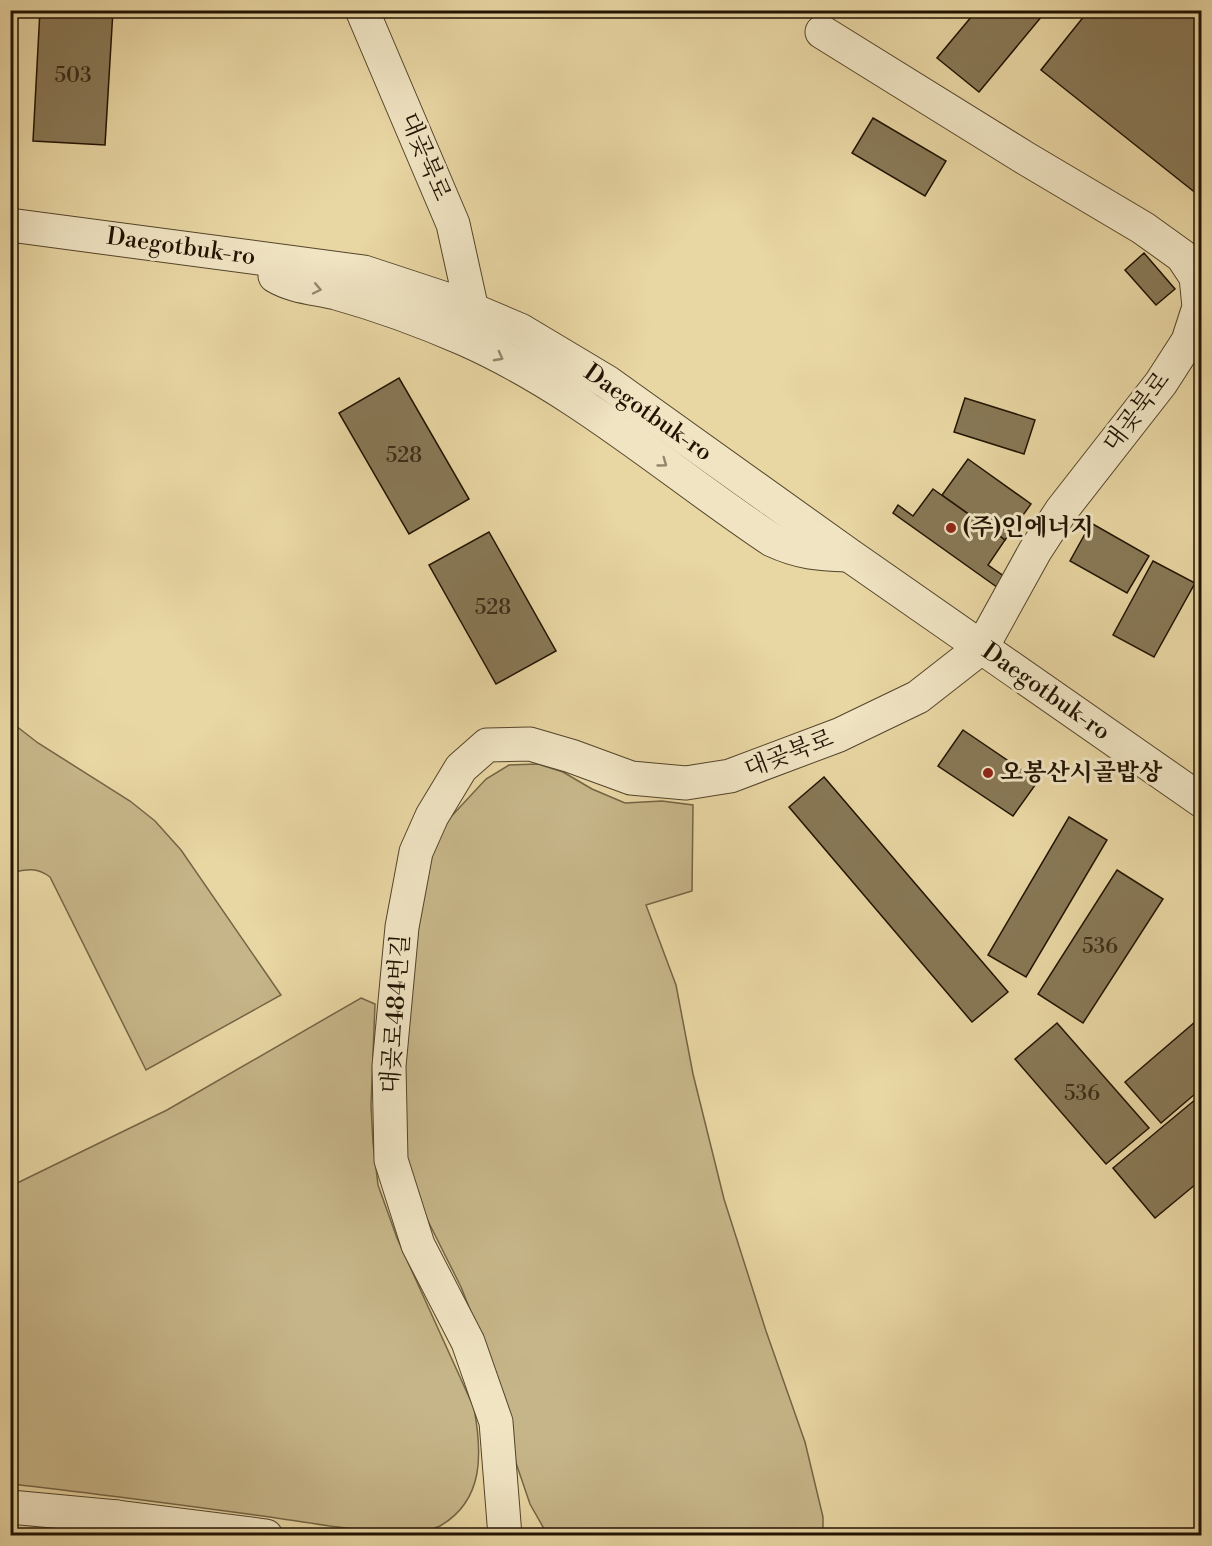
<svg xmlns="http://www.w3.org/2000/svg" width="1212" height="1546" viewBox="0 0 1212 1546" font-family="'Libre Bodoni','Noto Serif KR',serif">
  <rect width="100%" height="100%" fill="#e8d6a3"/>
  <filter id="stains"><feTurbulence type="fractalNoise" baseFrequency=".00333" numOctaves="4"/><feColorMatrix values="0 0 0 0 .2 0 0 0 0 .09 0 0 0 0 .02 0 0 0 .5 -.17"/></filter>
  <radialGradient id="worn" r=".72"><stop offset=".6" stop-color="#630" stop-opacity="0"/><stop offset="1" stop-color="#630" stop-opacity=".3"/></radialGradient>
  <g fill="#c6b588" stroke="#746445" stroke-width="1.5">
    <path d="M11 722 38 743 130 801 155 821 181 850 281 995 146 1070 50 877C37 867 26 869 11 873Z"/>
    <path d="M538 764 563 772 592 789 625 803 662 801 693 805 692 891 646 905 676 985 693 1074 724 1199 766 1331 805 1442 823 1517V1535L550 1536 543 1527 530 1504 516 1463 500 1385 461 1287 420 1205 402 1139 399 1079 426 857 447 821 486 779 509 765Z"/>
    <path d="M361 998 375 1004 371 1105 373 1143 378 1185 397 1238 474 1408C482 1452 485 1500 440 1526 433 1529 421 1533 414 1533 361 1533 307 1522 255 1515 174 1504 92 1493 11 1484V1186L167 1110Z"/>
  </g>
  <g fill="#887856" stroke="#211302" stroke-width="1.5">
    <path d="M40 10H113L105 145 33 141Z"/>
    <path d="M977 10H1047L979 92 937 58Z"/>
    <path d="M1089 10H1202V198L1041 70Z"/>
    <path d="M873 118 946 161 925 196 852 153Z"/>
    <path d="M1144 253 1175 289 1156 305 1125 270Z"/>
    <path d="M399 378 469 499 409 534 339 413Z"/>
    <path d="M965 398 1035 420 1024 454 954 432Z"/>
    <path d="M968 459 1031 504 1005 540 942 495Z"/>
    <path d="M933 489 1005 540 988 565 1008 579 1001 590 893 513 898 505 913 516Z"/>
    <path d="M1091 523 1149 556 1127 593 1070 561Z"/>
    <path d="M489 532 556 651 496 684 429 565Z"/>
    <path d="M1153 561 1195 583 1154 657 1113 635Z"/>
    <path d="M963 730 1038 781 1013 816 938 766Z"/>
    <path d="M824 777 1008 992 972 1022 789 807Z"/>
    <path d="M1069 817 1107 840 1026 977 988 955Z"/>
    <path d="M1117 870 1163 899 1083 1023 1038 994Z"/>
    <path d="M1202 1016V1088L1161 1123 1125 1082Z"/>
    <path d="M1057 1023 1149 1128 1106 1164 1015 1059Z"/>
    <path d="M1202 1094V1179L1155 1218 1113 1168Z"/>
  </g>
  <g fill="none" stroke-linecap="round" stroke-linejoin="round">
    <g stroke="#53442a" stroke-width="35">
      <g id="minor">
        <path d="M362 10 453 224 472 310"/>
        <path d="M10 225 364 272 449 300 520 330 607 382 849 555 1202 801"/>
        <path d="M275 276C293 287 316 288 336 293 379 305 423 321 464 339 577 389 670 472 772 540 800 553 818 554 848 555"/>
        <path d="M10 1507 117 1517"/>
        <path d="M114 1536 117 1517 266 1536"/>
        <path d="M505 1536 496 1422 468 1342 418 1245 391 1160 389 1066 402 927 416 852 432 816 461 768 487 745 530 744 571 756 631 778 686 783 730 776 839 735 918 697 982 647 1035 551 1061 511 1161 383 1188 341 1199 307 1196 277 1182 256 1143 228 1025 158 822 32"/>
      </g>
    </g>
    <use href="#minor" stroke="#f0e4c3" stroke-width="33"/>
  </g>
  <defs><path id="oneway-chevron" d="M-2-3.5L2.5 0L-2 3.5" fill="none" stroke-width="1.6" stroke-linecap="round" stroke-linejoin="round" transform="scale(1.5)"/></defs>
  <g stroke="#93866c">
    <use href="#oneway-chevron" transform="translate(317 289) rotate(12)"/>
    <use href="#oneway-chevron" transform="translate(499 357) rotate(28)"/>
    <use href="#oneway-chevron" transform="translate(663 463) rotate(36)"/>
  </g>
  <g fill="#8f2418" stroke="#f0e4c3" stroke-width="2">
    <circle cx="951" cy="528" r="6"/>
    <circle cx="988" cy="773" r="6"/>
  </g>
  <g text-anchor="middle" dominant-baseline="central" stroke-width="6" stroke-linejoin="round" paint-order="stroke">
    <g font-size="21" fill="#3b2c17">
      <text x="73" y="76">503</text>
      <text x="404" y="456">528</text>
      <text x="493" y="608">528</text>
      <text x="1100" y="947">536</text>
      <text x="1082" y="1094">536</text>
    </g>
    <g font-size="24" fill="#211302" stroke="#f0e4c3">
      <text transform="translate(425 157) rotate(67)">대곶북로</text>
      <text transform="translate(181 247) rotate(8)">Daegotbuk-ro</text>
      <text transform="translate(1137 412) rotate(-53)">대곶북로</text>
      <text transform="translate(648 413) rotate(35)">Daegotbuk-ro</text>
      <text transform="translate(1046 692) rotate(35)">Daegotbuk-ro</text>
      <text transform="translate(789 754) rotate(-21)">대곶북로</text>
      <text transform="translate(396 1014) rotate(-86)">대곶로484번길</text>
    </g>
    <g font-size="24" font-weight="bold" fill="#211302" stroke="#f0e4c3" text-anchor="start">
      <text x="963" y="528">(주)인에너지</text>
      <text x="1000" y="773">오봉산시골밥상</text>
    </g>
  </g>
  <rect width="1212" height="1546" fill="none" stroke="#e8d6a3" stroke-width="36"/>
  <rect x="12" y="12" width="1188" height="1522" fill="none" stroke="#211302" stroke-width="3"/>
  <rect x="18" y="18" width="1176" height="1510" fill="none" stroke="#211302" stroke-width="1.5"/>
  <rect width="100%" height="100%" filter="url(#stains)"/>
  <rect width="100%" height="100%" fill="url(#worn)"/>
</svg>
